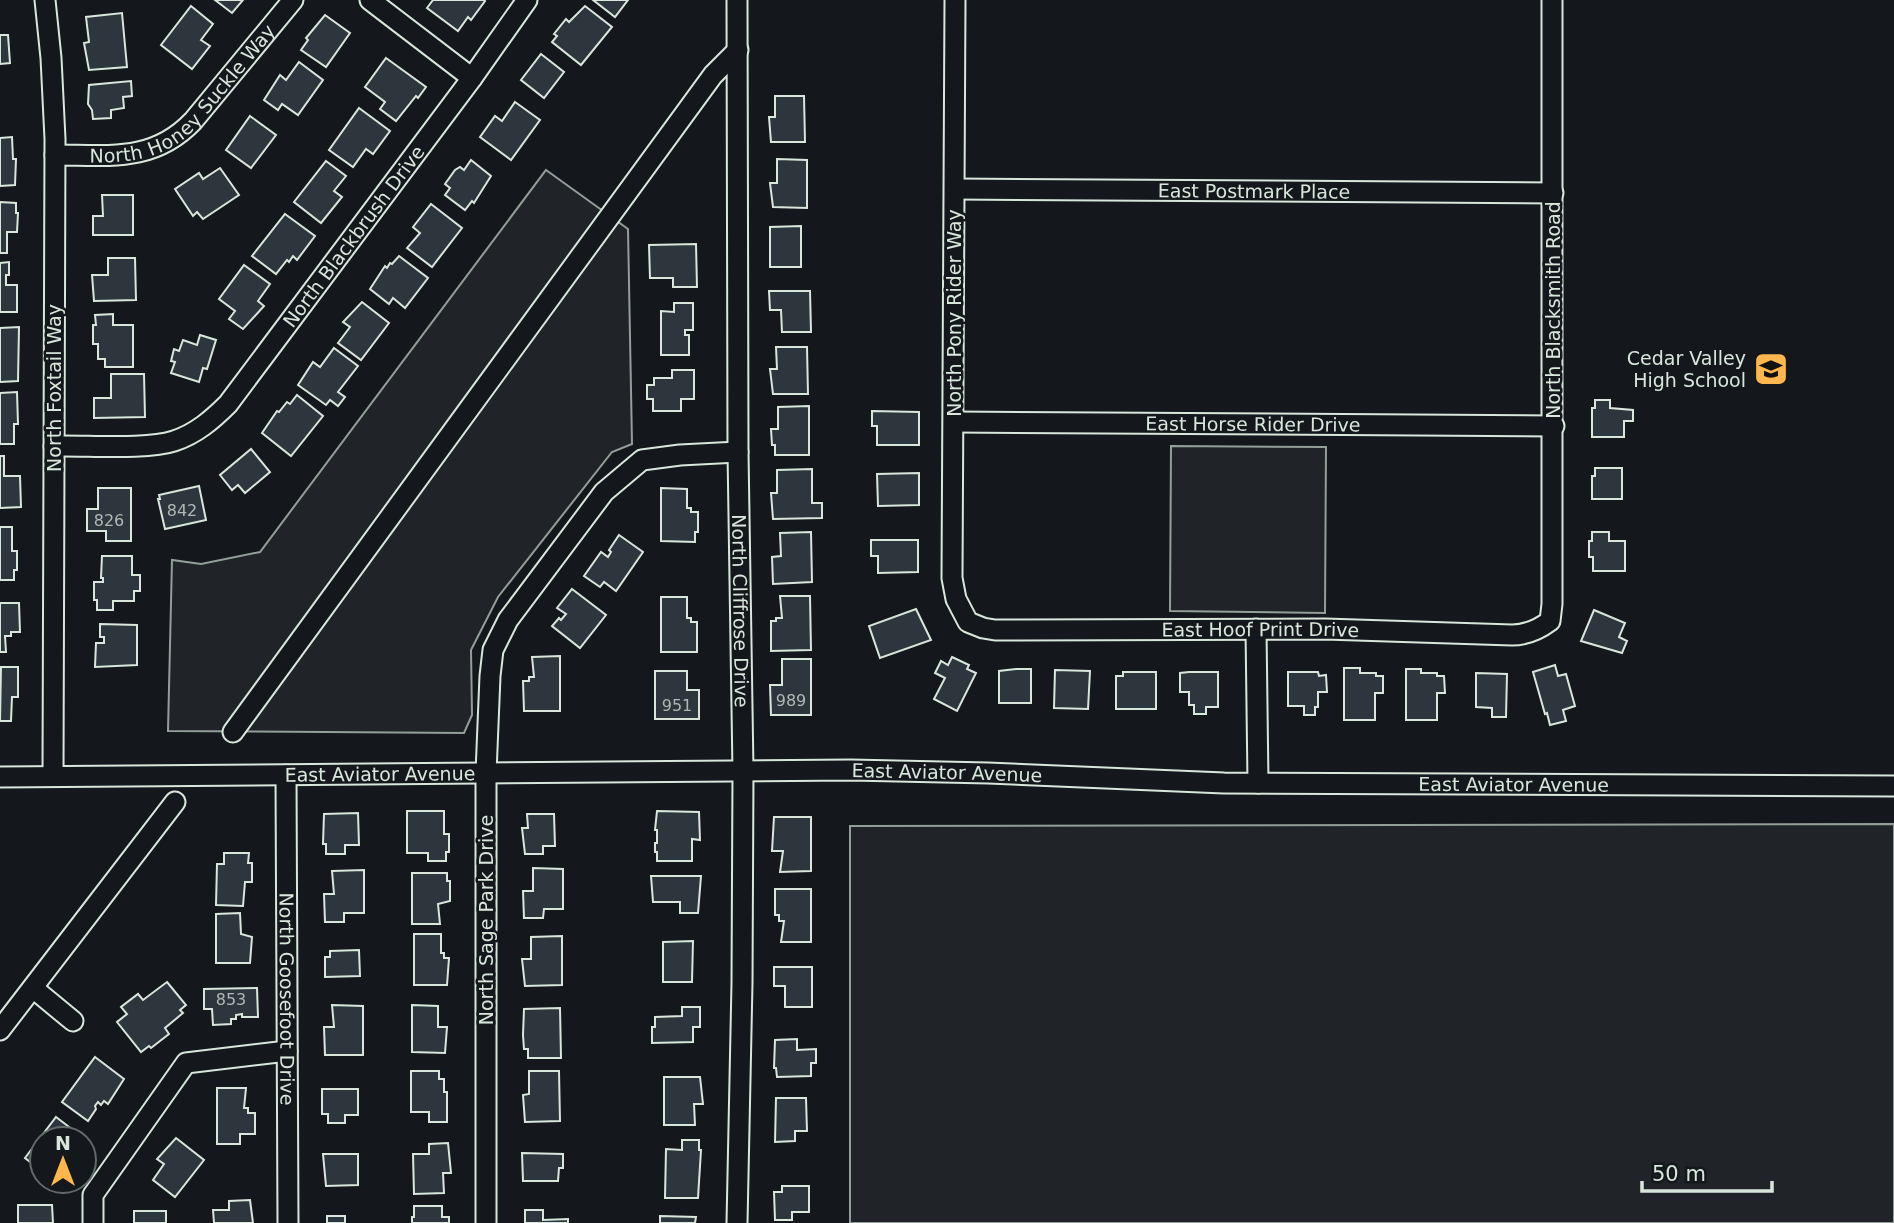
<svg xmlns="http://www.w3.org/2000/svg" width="1894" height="1223" viewBox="0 0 1894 1223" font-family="'DejaVu Sans',sans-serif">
  <rect width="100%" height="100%" fill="#14181c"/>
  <g fill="#202428" stroke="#939e99" stroke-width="2">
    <path d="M546 170 628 229 632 444 612 452 498 597 471 650 472 715 464 733 168 731 172 560 201 564 260 552Z"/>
    <path d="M1171 446 1326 447 1325 613 1170 611Z"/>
    <path d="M1894 824V1223H850V826Z"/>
  </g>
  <g fill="#2c363c" stroke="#d8e6dc" stroke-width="2">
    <path d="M215 0H243L232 13Z"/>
    <path d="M433 0H484L485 1 471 20 468 17 458 31 427 8Z"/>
    <path d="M593 0H628L615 17Z"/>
    <path d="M191 6 213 24 201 40 210 46 192 69 161 45Z"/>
    <path d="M585 6 612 27 581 65 552 42 557 36 554 34 566 19 569 22Z"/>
    <path d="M122 13 127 67 89 70 84 43 89 42 86 17Z"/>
    <path d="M325 15 350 33 326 67 301 50 308 40 306 38Z"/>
    <path d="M0 35H8L10 63 0 64Z"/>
    <path d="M541 54 564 72 544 98 521 80Z"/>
    <path d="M386 58 426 87 418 98 416 96 396 121 380 109 385 102 365 87Z"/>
    <path d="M299 62 323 80 298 115 282 104 278 110 264 100 280 75 286 80Z"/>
    <path d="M131 81 132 96 123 97 124 108 111 110V118L93 119 92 110 88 104 89 85Z"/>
    <path d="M775 96H804L805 142H771L769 117H775Z"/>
    <path d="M515 102 540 120 511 160 480 137 495 116 502 121Z"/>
    <path d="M359 108 390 131 373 154 366 149 353 167 329 150Z"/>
    <path d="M250 116 276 135 251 168 226 150Z"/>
    <path d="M12 137 13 159H16L15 185 0 186V138Z"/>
    <path d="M777 159 807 160V208L773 207 770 183H777Z"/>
    <path d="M471 160 491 176 474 203 472 201 465 210 445 195 450 188 445 184 455 170 460 167 464 170Z"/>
    <path d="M326 161 346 176 334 191 342 197 321 223 294 202Z"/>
    <path d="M220 168 239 195 203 219 197 212 193 216 175 189 199 173 203 179Z"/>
    <path d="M102 195H133V235H93V216H103Z"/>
    <path d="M0 202 16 203V213H18L17 232H7V253H0Z"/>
    <path d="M431 204 462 228 432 267 407 248 420 233 413 227Z"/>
    <path d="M285 214 315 236 297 260 293 256 289 262 287 260 276 274 252 256Z"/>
    <path d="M801 226V267H770V227Z"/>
    <path d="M696 244 697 287H673V278H650L649 245Z"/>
    <path d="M399 256 428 278 405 308 393 298 389 304 370 289 385 266 387 268 390 263 392 264Z"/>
    <path d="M108 258H135L136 300 94 301 92 275H108Z"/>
    <path d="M9 262V275H6V285H17V312H0V263Z"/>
    <path d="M244 265 270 284 258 301 264 306 243 329 229 319 235 311 219 299Z"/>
    <path d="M769 291H810L811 332H782L781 310H770Z"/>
    <path d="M362 302 389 323 361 360 338 343 350 327 343 322Z"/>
    <path d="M674 303H693V330H685V335H689V355H661V311L674 312Z"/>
    <path d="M113 314V325H133V367H105V359H98V344H93V325H96L95 315Z"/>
    <path d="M19 327 18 381 0 382V328Z"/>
    <path d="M200 335 216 340 207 369 203 368 199 382 171 373 175 362 171 361 174 349 179 351 183 340 197 345Z"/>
    <path d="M776 347H807L808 394H773L770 369H777Z"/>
    <path d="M334 348 358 366 338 392 345 397 338 406 330 400 326 405 298 385 313 362 320 367Z"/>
    <path d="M672 370H694V399H681V411H653V399H647V385H654V378H672Z"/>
    <path d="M111 374H144L145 417 94 418V398H111Z"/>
    <path d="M17 392 18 424H14V444H0V393Z"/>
    <path d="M297 395 323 416 291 456 262 433 277 411 279 412 287 402 290 404Z"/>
    <path d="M1595 400H1610V408L1633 410V421H1624V437H1592V408H1595Z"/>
    <path d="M809 406V455H775V445H772L771 429H778V407Z"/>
    <path d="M872 411 919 412V445H877V426H872Z"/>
    <path d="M251 449 270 472 245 493 238 485 232 490 220 475Z"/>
    <path d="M0 456H4V476H20L21 507 0 508Z"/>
    <path d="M1595 468H1622V499H1592V476H1595Z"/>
    <path d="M812 469V503H822V518L773 519 771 493H777V470Z"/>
    <path d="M919 473V505L878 506 877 474Z"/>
    <path d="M199 486 206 520 165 529 158 499H160L159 495Z"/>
    <path d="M98 488H131V541H106V531H87V509H98Z"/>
    <path d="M661 488 687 489V508H691V512H698V532H695V542L661 541Z"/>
    <path d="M0 527H12V551H17V570H14V580H0Z"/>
    <path d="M811 532 812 582 773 584 772 557 781 556 780 533Z"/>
    <path d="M1592 532H1609V541H1625V571H1593V557H1589V541H1592Z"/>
    <path d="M619 535 643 552 616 591 604 582 600 587 584 576 601 552 608 557 611 552 609 550Z"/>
    <path d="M871 540H918V572L878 573V556H871Z"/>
    <path d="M102 556H132V575H140V591H134V601H113V610H97V600H94V582H103V578H101Z"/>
    <path d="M572 589 606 615 580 648 552 626 559 618 561 620 566 614 557 608Z"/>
    <path d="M780 596H810L811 650 771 651V621H776V618H782Z"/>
    <path d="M661 597H687V618H691V622H697V652H661Z"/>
    <path d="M0 603H19L20 632H11V636H5L6 652H0Z"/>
    <path d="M916 609 931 640 880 658 869 626Z"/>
    <path d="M1594 610 1625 623 1619 637 1627 641 1622 653 1581 641Z"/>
    <path d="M100 624 137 625V665L95 667 96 643H104V637H100Z"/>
    <path d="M560 656V711H524L523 681H529V677H534L532 657Z"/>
    <path d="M952 657 969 665 967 669 976 673 957 711 934 699 945 678 935 673 941 661 948 665Z"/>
    <path d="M782 659H811V715H771L770 685H782Z"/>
    <path d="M1555 665 1558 676 1566 674 1575 706 1563 710 1566 721 1550 725 1547 713 1545 714 1533 672Z"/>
    <path d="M1 667H18V697H12L11 721H0Z"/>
    <path d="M1344 668H1360V673H1376V676H1383V693H1375V720H1344Z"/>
    <path d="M1016 669H1031V703H999V671Z"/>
    <path d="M1406 669H1421V673H1437V676H1444L1445 693H1437V720H1406Z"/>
    <path d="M1055 670 1090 671 1088 709 1054 708Z"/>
    <path d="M655 671H687V690H699V719H655Z"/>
    <path d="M1123 672H1156V709H1116V676H1123Z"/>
    <path d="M1189 672H1218V707H1206V714H1194V705H1189V692H1180V673Z"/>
    <path d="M1288 672H1318L1319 676 1326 675 1327 692H1318V707H1315V715H1304V706H1288Z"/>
    <path d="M1476 673 1507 674 1506 717H1492V708L1476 707Z"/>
    <path d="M407 811H444V834H449V852H446V861H428V853H407Z"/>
    <path d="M657 811 699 812 700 840 692 839V861H657V852H655V843H657V830H655Z"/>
    <path d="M358 813 359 845H345V854H326V844H323L324 814Z"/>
    <path d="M527 814H554L555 846H543V854H525L522 828H528Z"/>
    <path d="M774 817H811V871L780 872 783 851H772Z"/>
    <path d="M224 853H249L248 863H252V882H245L243 906 216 905 217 864H224Z"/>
    <path d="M533 868 563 869V909H544L543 918H524L523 891H533Z"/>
    <path d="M364 870V913H344V922H325L324 894H334L332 871Z"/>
    <path d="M412 873H447V881H450V901L438 904 440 924H412Z"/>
    <path d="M651 876H701L698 913H680V902H653Z"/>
    <path d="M775 889H811V942H781L784 921H779V915H775Z"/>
    <path d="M240 913 241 934 252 937 250 963H216V914Z"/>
    <path d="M414 934H441V953H444V958H449L447 985H414Z"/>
    <path d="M562 936V985L525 986 522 959H531V937Z"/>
    <path d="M693 941 692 982H663V942Z"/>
    <path d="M359 950 360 976 325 977V957H330V951Z"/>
    <path d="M774 967H812V1007H785V986H774Z"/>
    <path d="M167 982 186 1005 180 1010 183 1013 165 1028 169 1034 151 1048 149 1046 141 1052 117 1022 127 1014 121 1007 138 994 143 1000Z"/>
    <path d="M257 988 258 1017H242V1014L236 1015V1019H231V1024L213 1025 212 1009H204V989Z"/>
    <path d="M332 1005 363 1006V1055H325L324 1027H334Z"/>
    <path d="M412 1005 438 1006V1027H447L445 1053 412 1052Z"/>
    <path d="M682 1007H700V1027H693V1042L652 1043V1027H655V1017L682 1016Z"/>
    <path d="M560 1008 561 1058H528V1049H524L523 1035 524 1009Z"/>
    <path d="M797 1039V1050L816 1049V1063H811V1076L777 1077 776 1068H774L775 1040Z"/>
    <path d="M95 1057 124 1079 108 1104 104 1101 101 1105 98 1102 95 1106 96 1109 88 1121 62 1102Z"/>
    <path d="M411 1071H439V1079H444V1092H447V1122H429V1112H411Z"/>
    <path d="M529 1071H559L560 1121 525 1122 523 1095 529 1094Z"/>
    <path d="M664 1077H700L703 1104H694L695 1125H664Z"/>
    <path d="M217 1088H246L244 1108H248V1113H255V1134H240V1144H217Z"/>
    <path d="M322 1089H358V1115H345V1123H328V1114H322Z"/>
    <path d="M776 1098H806L807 1131H795V1141L775 1142Z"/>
    <path d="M56 1117 81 1136 78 1139H42V1171L25 1158Z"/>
    <path d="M176 1138 204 1160 175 1197 153 1180 164 1164 157 1159Z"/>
    <path d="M682 1140H699V1150H701L698 1198H665L666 1149 682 1150Z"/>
    <path d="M448 1143 451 1173H443L444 1193 414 1194 413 1154H429V1144Z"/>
    <path d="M522 1153 563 1154V1168H559L558 1181H523Z"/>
    <path d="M323 1154H358V1185L326 1186Z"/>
    <path d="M782 1186H809V1212H792V1220H775L774 1192H782Z"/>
    <path d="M250 1200 253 1223H214L213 1210H229V1201Z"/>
    <path d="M18 1205H52L53 1223H18Z"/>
    <path d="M414 1206H442V1217H449V1223H412V1217H414Z"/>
    <path d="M525 1210H543V1220L568 1219V1223H525Z"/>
    <rect x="134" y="1211" width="32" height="12"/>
    <rect x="327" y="1216" width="18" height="7"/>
    <path d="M660 1216 696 1217 695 1223H660Z"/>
  </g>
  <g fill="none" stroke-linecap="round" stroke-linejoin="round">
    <g stroke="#d8e6dc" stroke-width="23">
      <g id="minor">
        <path d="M45 0 51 58 55 139 53 776"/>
        <path d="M370 0 472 78"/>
        <path id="s1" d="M737 0 738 452 743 771 742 983 737 1223"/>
        <path id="s2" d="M955 0 952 578 956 599 968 622 983 628 995 630 1325 629 1512 635C1527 635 1538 630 1550 621L1552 604V0"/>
        <path id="s3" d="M55 155C108 155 153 163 193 121L293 0"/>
        <path id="s4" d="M955 189 1553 193"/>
        <path id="s5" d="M954 422 1554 426"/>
        <path id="s6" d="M54 446C86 445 147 450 174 441 196 434 213 419 228 404L472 78 527 0"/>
        <path d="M1256 629 1258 783"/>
        <path d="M233 732 713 75 738 50"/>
        <path id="s7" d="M286 775 288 1223"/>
        <path id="s8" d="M0 777 851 770 988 773 1224 783 1894 786"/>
        <path d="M33 988 73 1021"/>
        <path d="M0 1030 175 802"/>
        <path d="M93 1223V1195L186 1063 287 1051"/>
        <path d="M486 1223V773L490 676 493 650 508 620 604 492 642 460 680 455 738 452"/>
      </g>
    </g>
    <use href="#minor" stroke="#14181c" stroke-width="19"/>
  </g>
  <defs>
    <g id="school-square" transform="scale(1.75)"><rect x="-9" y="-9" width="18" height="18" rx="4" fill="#ffb74d" stroke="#14181c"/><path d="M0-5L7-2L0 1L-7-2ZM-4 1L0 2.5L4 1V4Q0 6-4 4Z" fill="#111"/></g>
  </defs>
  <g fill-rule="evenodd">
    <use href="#school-square" x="1771" y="369"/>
  </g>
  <g text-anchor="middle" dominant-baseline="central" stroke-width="5" stroke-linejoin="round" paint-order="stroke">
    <g font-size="16" fill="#adbab4">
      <text x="182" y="510">842</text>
      <text x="109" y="520">826</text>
      <text x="791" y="700">989</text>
      <text x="677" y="705">951</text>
      <text x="231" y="999">853</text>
    </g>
    <g font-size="19" fill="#d8e6dc" stroke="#14181c">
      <text stroke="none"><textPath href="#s3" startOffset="152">North Honey Suckle Way</textPath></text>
      <text stroke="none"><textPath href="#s4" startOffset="299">East Postmark Place</textPath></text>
      <text stroke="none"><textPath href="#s6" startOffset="396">North Blackbrush Drive</textPath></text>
      <text transform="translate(1553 310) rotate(-90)">North Blacksmith Road</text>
      <text transform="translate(954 313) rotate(-90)">North Pony Rider Way</text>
      <text transform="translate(54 388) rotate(-90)">North Foxtail Way</text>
      <text stroke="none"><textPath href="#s5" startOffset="299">East Horse Rider Drive</textPath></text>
      <text stroke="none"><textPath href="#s1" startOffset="611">North Cliffrose Drive</textPath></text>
      <text stroke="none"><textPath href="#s2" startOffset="919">East Hoof Print Drive</textPath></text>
      <text stroke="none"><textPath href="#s8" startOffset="947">East Aviator Avenue</textPath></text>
      <text stroke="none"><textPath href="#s8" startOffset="380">East Aviator Avenue</textPath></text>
      <text stroke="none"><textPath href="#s8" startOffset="1514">East Aviator Avenue</textPath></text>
      <text transform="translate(486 920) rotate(-90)">North Sage Park Drive</text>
      <text stroke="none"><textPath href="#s7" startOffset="224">North Goosefoot Drive</textPath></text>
    </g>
    <g font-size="19" fill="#d8e6dc" stroke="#14181c" text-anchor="end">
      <text x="1746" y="358">Cedar Valley<tspan x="1746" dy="22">High School</tspan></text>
    </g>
  </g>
  <g transform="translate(63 1160)"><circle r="33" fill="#14181c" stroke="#626a69" stroke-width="2"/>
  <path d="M0-5L12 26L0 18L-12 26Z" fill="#ffb74d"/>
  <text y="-10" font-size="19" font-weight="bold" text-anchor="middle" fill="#d8e6dc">N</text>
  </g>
  <path d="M1642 1181v10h130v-10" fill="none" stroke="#d8e6dc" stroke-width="3.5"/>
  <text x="1652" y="1181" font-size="21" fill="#d8e6dc" stroke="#14181c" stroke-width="5" paint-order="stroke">50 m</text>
</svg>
